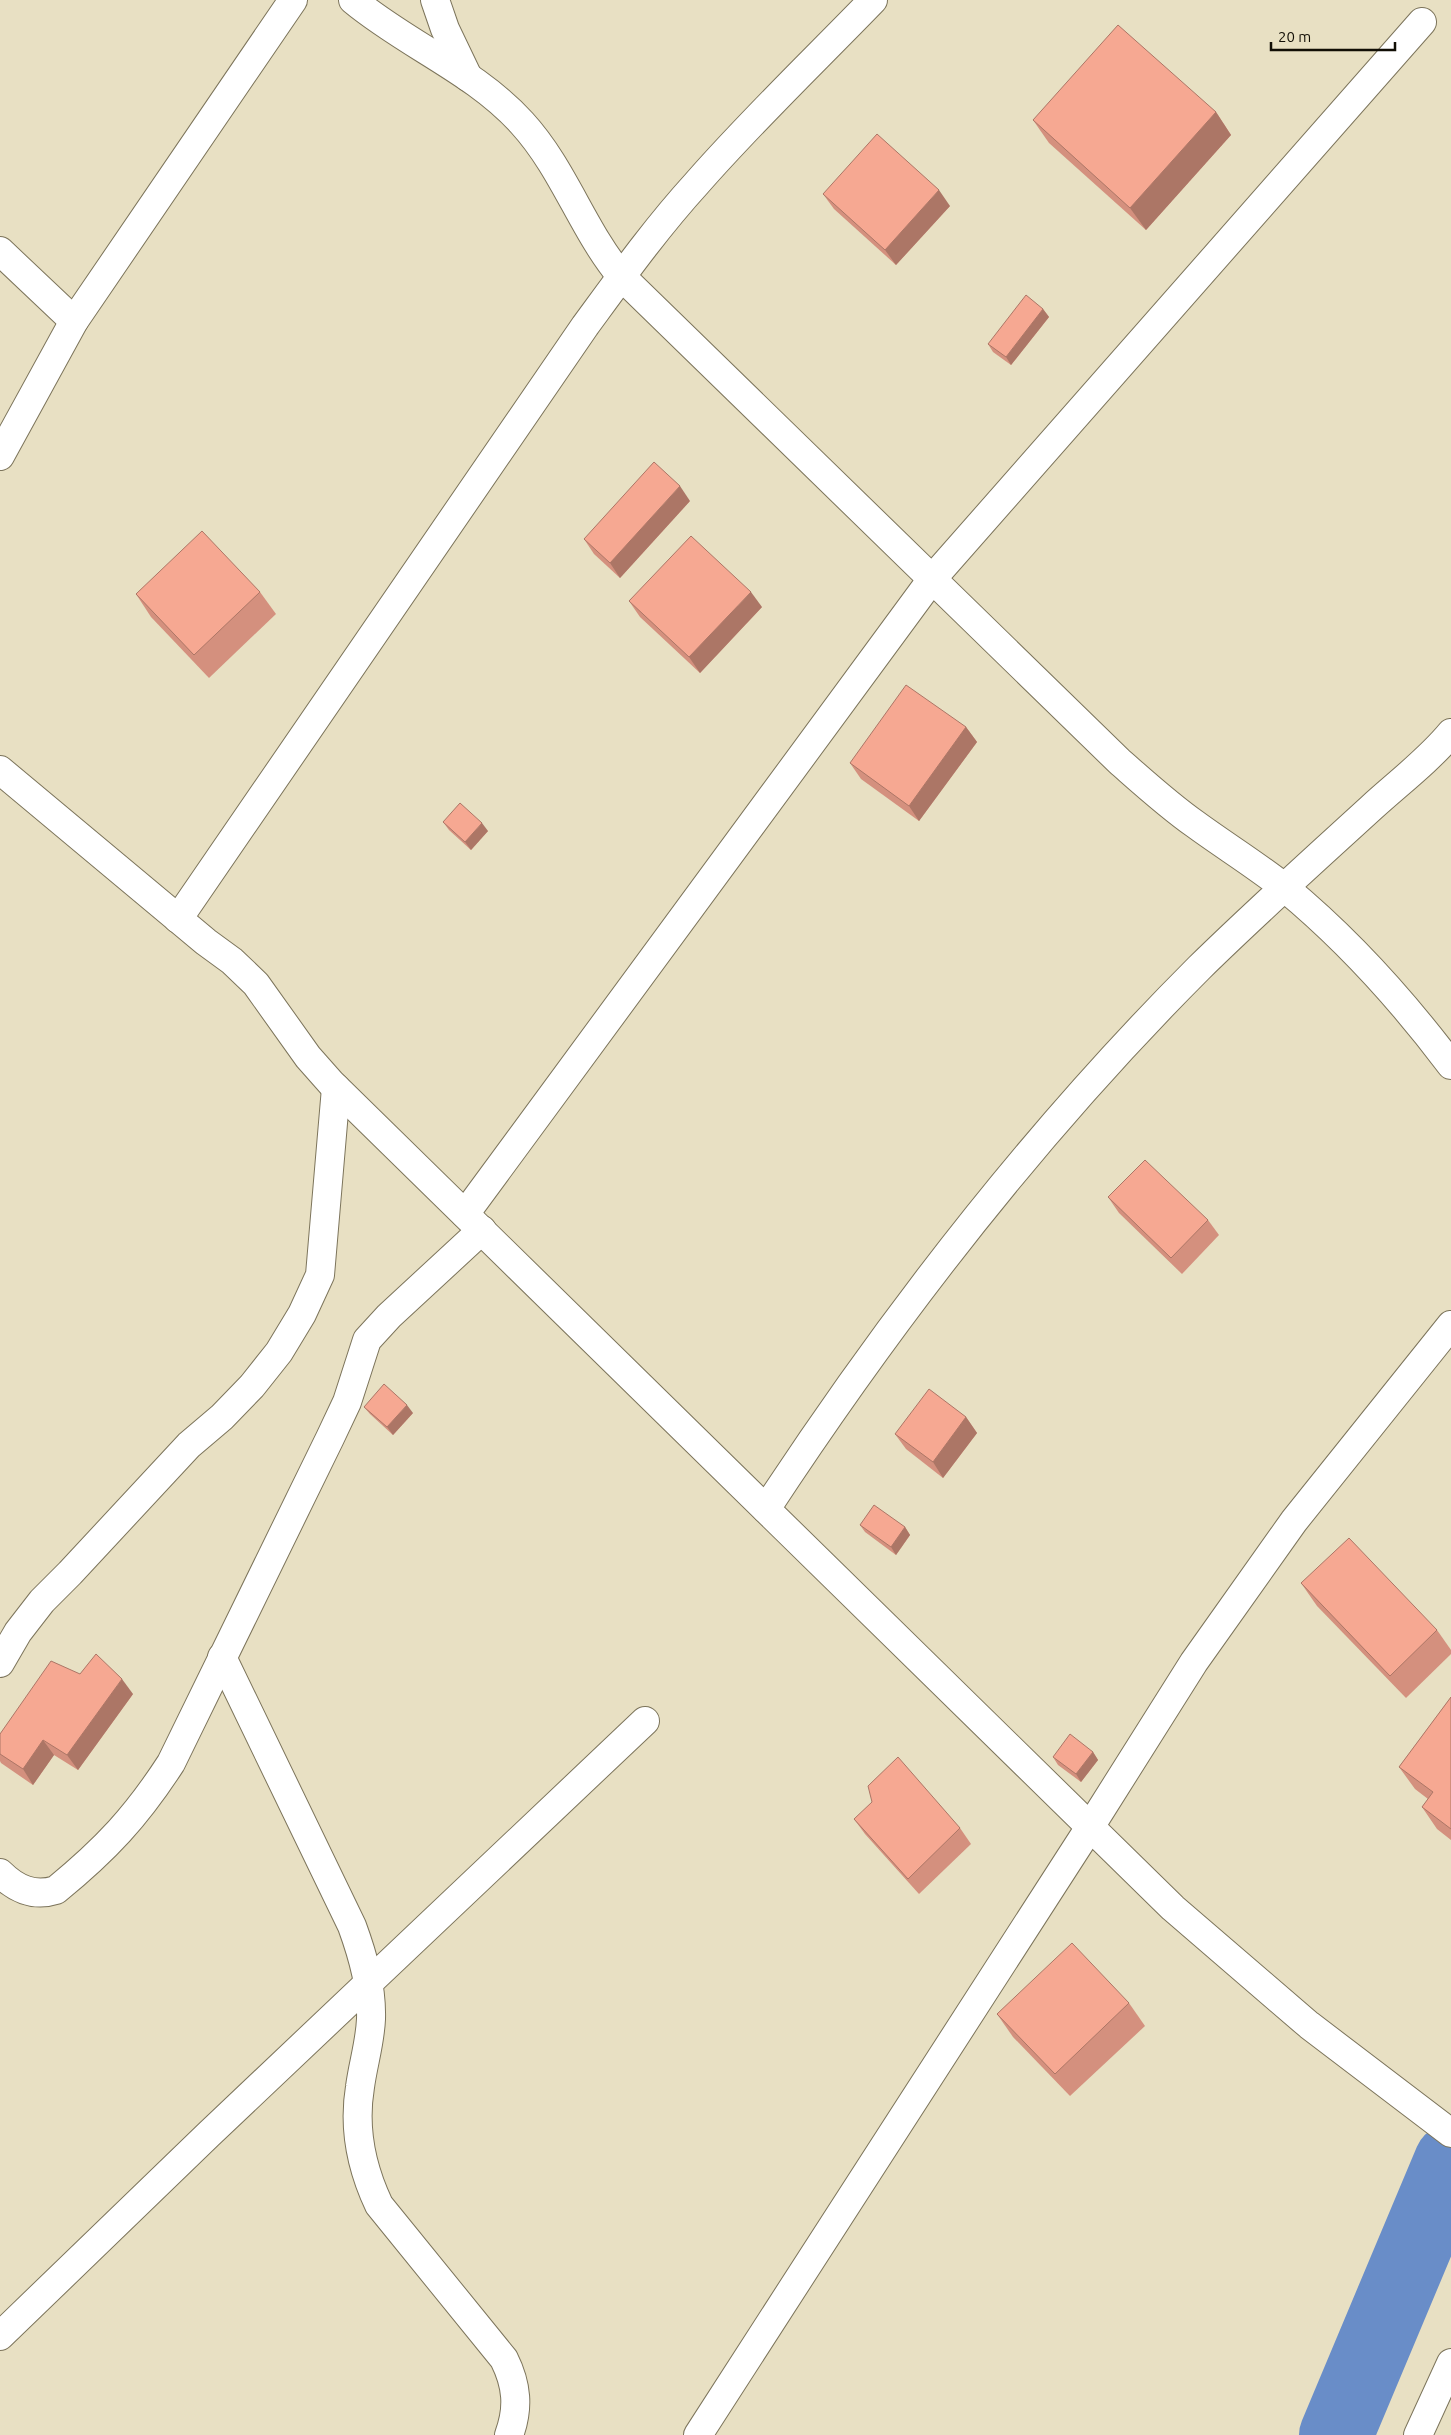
<svg xmlns="http://www.w3.org/2000/svg" width="1451" height="2435" viewBox="0 0 1451 2435" font-family="Ubuntu,sans-serif">
  <rect width="100%" height="100%" fill="#e8e0c3"/>
  <g fill="none" stroke-linecap="round" stroke-linejoin="round">
    <path stroke="#698dc8" stroke-width="74" d="M1336 2435 1451 2161"/>
    <g stroke="#7c745b" stroke-width="30">
      <g id="minor">
        <path d="M353 0C407 45 475 71 522 123 564 169 582 229 621 276L1119 761C1144 783 1168 805 1195 824 1225 846 1256 865 1285 888 1348 940 1402 1000 1451 1065"/>
        <path d="M435 0 445 29 468 77"/>
        <path d="M0 251 74 321"/>
        <path d="M0 456 74 321 293 0"/>
        <path d="M0 770 206 942 232 961 256 984 308 1057 331 1083 1173 1908 1309 2025 1451 2133"/>
        <path d="M178 919 585 326C621 277 656 228 697 183 753 119 814 61 873 0"/>
        <path d="M465 1214 932 579 1422 22"/>
        <path d="M766 1509C894 1314 1034 1133 1199 968 1255 913 1313 861 1371 808 1397 784 1428 761 1451 733"/>
        <path d="M222 1657 352 1926C363 1956 372 1987 371 2019 370 2043 363 2064 360 2087 353 2129 361 2167 379 2205L504 2359C517 2385 519 2408 509 2435"/>
        <path d="M0 1663 18 1632 42 1601 70 1573 189 1445 222 1417 252 1386 279 1352 302 1314 320 1275 336 1088"/>
        <path d="M0 1873C16 1889 34 1897 56 1890 106 1849 136 1817 171 1763L330 1438 347 1402 367 1340 389 1316 482 1230"/>
        <path d="M0 2336 208 2135 645 1721"/>
        <path d="M698 2435 1090 1827 1194 1662 1294 1521 1451 1325"/>
        <path d="M1418 2435 1451 2363"/>
      </g>
    </g>
    <use href="#minor" stroke="#fff" stroke-width="28"/>
  </g>
  <g fill="#d4907e">
    <path d="M1216 112 1231 135 1146 230 1049 143 1033 120Z"/>
    <path d="M823 194 950 206 896 265 834 209Z"/>
    <path d="M1043 309 1049 317 1011 365 993 352 988 344Z"/>
    <path d="M690 501 620 578 594 554 584 539Z"/>
    <path d="M260 592 276 614 209 678 151 617 136 594Z"/>
    <path d="M629 601 762 607 700 673 640 617Z"/>
    <path d="M966 727 977 742 919 821 861 779 850 763Z"/>
    <path d="M443 822 488 831 471 850 449 830Z"/>
    <path d="M1108 1197 1208 1220 1219 1235 1182 1274 1119 1213Z"/>
    <path d="M364 1407 413 1413 393 1435 370 1414Z"/>
    <path d="M966 1417 977 1433 943 1478 906 1449 895 1434Z"/>
    <path d="M860 1525 905 1527 910 1535 896 1555 865 1532Z"/>
    <path d="M1301 1583 1437 1630 1451 1650V1654L1406 1698 1317 1606Z"/>
    <path d="M80 1674 133 1694 78 1770 54 1755 33 1785 1 1763 0 1761V1734Z"/>
    <path d="M1451 1697V1840L1437 1829 1422 1807 1428 1799 1415 1789 1399 1767Z"/>
    <path d="M1093 1752 1098 1760 1081 1782 1058 1765 1053 1757Z"/>
    <path d="M854 1819 960 1828 971 1844 919 1894 865 1834Z"/>
    <path d="M1129 2003 1145 2026 1070 2096 1013 2037 997 2014Z"/>
  </g>
  <g fill="#ac7666">
    <path d="M1216 112 1231 135 1146 230 1130 208Z"/>
    <path d="M939 190 950 206 896 265 885 250Z"/>
    <path d="M1043 309 1049 317 1011 365 1006 357Z"/>
    <path d="M680 486 690 501 620 578 610 563Z"/>
    <path d="M751 592 762 607 700 673 689 657Z"/>
    <path d="M966 727 977 742 919 821 909 806Z"/>
    <path d="M482 823 488 831 471 850 465 842Z"/>
    <path d="M407 1405 413 1413 393 1435 387 1427Z"/>
    <path d="M966 1417 977 1433 943 1478 933 1462Z"/>
    <path d="M905 1527 910 1535 896 1555 891 1547Z"/>
    <path d="M122 1679 133 1694 78 1770 67 1755Z"/>
    <path d="M43 1740 54 1755 33 1785 23 1769Z"/>
    <path d="M1093 1752 1098 1760 1081 1782 1076 1774Z"/>
  </g>
  <g fill="#f6a892" stroke="#ac7666">
    <path d="M1118 25 1216 112 1130 208 1033 120Z"/>
    <path d="M877 134 939 190 885 250 823 194Z"/>
    <path d="M1026 295 1043 309 1006 357 988 344Z"/>
    <path d="M654 462 680 486 610 563 584 539Z"/>
    <path d="M202 531 260 592 194 655 136 594Z"/>
    <path d="M691 536 751 592 689 657 629 601Z"/>
    <path d="M906 685 966 727 909 806 850 763Z"/>
    <path d="M460 803 482 823 465 842 443 822Z"/>
    <path d="M1145 1160 1208 1220 1171 1258 1108 1197Z"/>
    <path d="M384 1384 407 1405 387 1427 364 1407Z"/>
    <path d="M929 1389 966 1417 933 1462 895 1434Z"/>
    <path d="M874 1505 905 1527 891 1547 860 1525Z"/>
    <path d="M1349 1538 1437 1630 1390 1676 1301 1583Z"/>
    <path d="M96 1654 122 1679 67 1755 43 1740 23 1769 0 1754V1734L51 1661 80 1674Z"/>
    <path d="M1451 1697V1829L1422 1807 1433 1792 1399 1767Z"/>
    <path d="M1070 1734 1093 1752 1076 1774 1053 1757Z"/>
    <path d="M898 1757 960 1828 908 1879 854 1819 872 1802 868 1786Z"/>
    <path d="M1072 1943 1129 2003 1055 2074 997 2014Z"/>
  </g>
  <path d="M1271 42v8h124v-8" fill="none" stroke="#110e05" stroke-width="2.5"/>
  <text x="1278" y="42" font-size="15" fill="#110e05" stroke="#e8e0c3" stroke-width="4" paint-order="stroke">20 m</text>
</svg>
